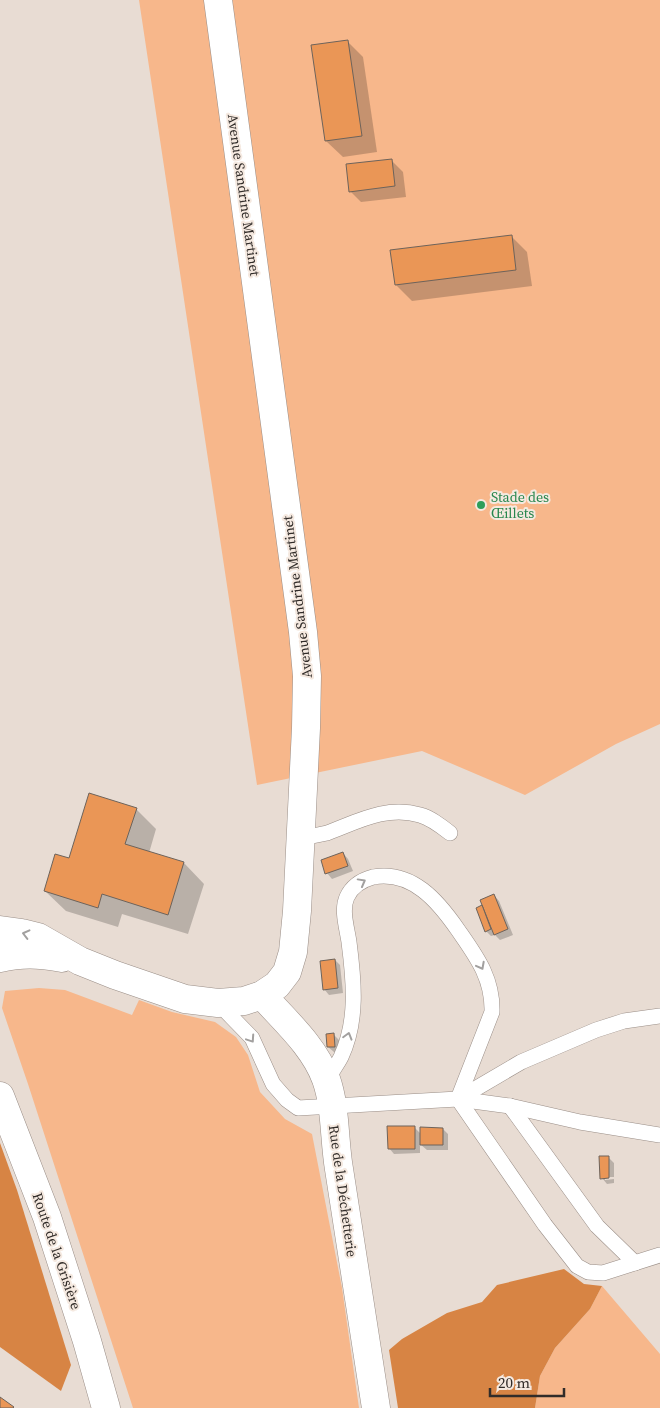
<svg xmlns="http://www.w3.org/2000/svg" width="660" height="1408" viewBox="0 0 660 1408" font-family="'Source Serif 4',serif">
  <rect width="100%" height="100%" fill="#e8dcd3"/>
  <g fill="#f7b78b">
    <path d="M139 0H660V724L616 744 525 795 422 751 257 785Z"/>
    <path d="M39 988 65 990 132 1015 139 1000 172 1012 215 1022 236 1037 248 1055 260 1092 285 1119 312 1134 342 1288 359 1408H133L28 1084 2 1008 5 991Z"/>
    <path d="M602 1286 660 1354V1408H535L540 1376 555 1348 590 1309Z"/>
  </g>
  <g fill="#d78444">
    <path d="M0 1143 17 1190 71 1365 61 1391 0 1347Z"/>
    <path d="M564 1269 584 1284 602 1286 590 1309 555 1348 540 1376 535 1408H398L389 1350 402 1339 447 1313 482 1302 497 1285Z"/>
  </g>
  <g fill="#0003">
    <path d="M347 41 363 57 377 152 343 157 326 141 313 46Z"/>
    <path d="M392 161 403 172 406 197 361 202 350 191Z"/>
    <path d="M511 236 527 252 532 286 412 301 396 285Z"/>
    <path d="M136 809 156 829 149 853 184 863 204 884 188 934 122 914 118 927 66 911 45 891 70 860Z"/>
    <path d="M343 853 348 859 353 871 332 879 327 873Z"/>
    <path d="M494 895 499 901 513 935 500 940 495 935 491 936 486 931 477 909 484 906Z"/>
    <path d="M335 960 340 965 343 993 329 995 324 989Z"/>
    <path d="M334 1035 339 1040 340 1052H334L328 1047Z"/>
    <path d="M415 1128 421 1134 443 1129 448 1134V1150H427L420 1144V1153L394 1154 389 1148Z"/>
    <path d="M608 1157 614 1163V1177H605V1180L614 1179V1183L607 1184 602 1178Z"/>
  </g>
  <g fill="#ea9656" stroke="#6d635b">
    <path d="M348 40 362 136 325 141 311 45Z"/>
    <path d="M392 159 395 186 349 192 346 164Z"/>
    <path d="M512 235 516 270 395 285 390 250Z"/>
    <path d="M89 793 137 808 125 844 184 862 168 915 102 894 98 908 44 891 55 854 69 858Z"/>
    <path d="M343 852 348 866 325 874 321 860Z"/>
    <path d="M494 894 508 929 494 935 480 900Z"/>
    <path d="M482 905 491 929 485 932 476 908Z"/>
    <path d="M335 959 338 988 323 990 320 961Z"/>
    <path d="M334 1033 335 1047H327L326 1034Z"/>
    <path d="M387 1126H415V1149H388Z"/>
    <path d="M420 1127 443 1128V1145H420Z"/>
    <path d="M599 1156H609V1178L600 1179Z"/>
    <path d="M0 1397 14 1407 13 1408H0Z"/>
  </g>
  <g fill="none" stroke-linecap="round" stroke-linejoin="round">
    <g stroke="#9a8e87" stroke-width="16">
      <g id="service">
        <path d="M300 838C309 837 318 835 327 833 357 822 386 805 420 815 431 818 441 826 450 833"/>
        <path d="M218 1003 252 1038 273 1084 287 1100 298 1108 458 1099 510 1106 580 1122 660 1135"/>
        <path d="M660 1016 624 1021 596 1030 521 1062 458 1099 545 1225 577 1266 588 1272 603 1273 660 1255"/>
        <path d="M327 1080C331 1072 337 1065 341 1057 358 1021 354 981 349 942 347 928 341 910 347 897 352 886 362 880 373 877 412 870 438 901 458 930 476 956 493 978 492 1012L458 1099"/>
        <path d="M510 1106 597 1226 635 1263"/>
      </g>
    </g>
    <g stroke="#9a8e87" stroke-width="29">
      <g id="minor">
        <path d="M0 930 22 933 38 937 80 961 115 975 185 999 218 1003 244 1001 262 995 277 985 287 972 293 952 297 911 306 728 307 676 303 632 218 0"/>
        <path d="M0 958C24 953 37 954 62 958"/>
        <path d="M262 995C285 1021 314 1046 326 1079 336 1107 334 1140 339 1169 351 1249 364 1328 376 1408"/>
        <path d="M0 1096 47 1217 87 1341 106 1408"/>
      </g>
    </g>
    <use href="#service" stroke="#fff" stroke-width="15"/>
    <use href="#minor" stroke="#fff" stroke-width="28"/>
  </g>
  <defs><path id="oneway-chevron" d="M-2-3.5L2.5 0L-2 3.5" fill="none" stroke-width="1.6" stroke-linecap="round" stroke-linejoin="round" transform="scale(1.25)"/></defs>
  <g stroke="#a2a09f">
    <use href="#oneway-chevron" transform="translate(362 882) rotate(-29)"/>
    <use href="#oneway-chevron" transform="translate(26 934) rotate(-166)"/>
    <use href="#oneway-chevron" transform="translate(481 966) rotate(62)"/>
    <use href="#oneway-chevron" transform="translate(348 1036) rotate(-74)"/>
    <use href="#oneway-chevron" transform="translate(251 1039) rotate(56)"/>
  </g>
  <circle fill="#2e9e5b" stroke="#f5e9e0" stroke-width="2" cx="481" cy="505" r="5"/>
  <g text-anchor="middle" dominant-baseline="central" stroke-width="4" stroke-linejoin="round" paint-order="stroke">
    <g font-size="14" fill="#312c29" stroke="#f5e9e0">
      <text transform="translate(244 195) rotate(82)">Avenue Sandrine Martinet</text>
      <text transform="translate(297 597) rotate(-97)">Avenue Sandrine Martinet</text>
      <text transform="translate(343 1191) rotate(82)">Rue de la Déchetterie</text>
      <text transform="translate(57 1251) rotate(71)">Route de la Grisière</text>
    </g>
    <g font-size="14" fill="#27864d" stroke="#f5e9e0" text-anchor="start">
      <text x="491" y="497">Stade des<tspan x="491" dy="16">Œillets</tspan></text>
    </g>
  </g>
  <path d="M490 1388v8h74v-8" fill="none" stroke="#312c29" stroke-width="2.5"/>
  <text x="498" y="1388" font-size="15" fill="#312c29" stroke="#f5e9e0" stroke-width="4" paint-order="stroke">20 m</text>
</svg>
